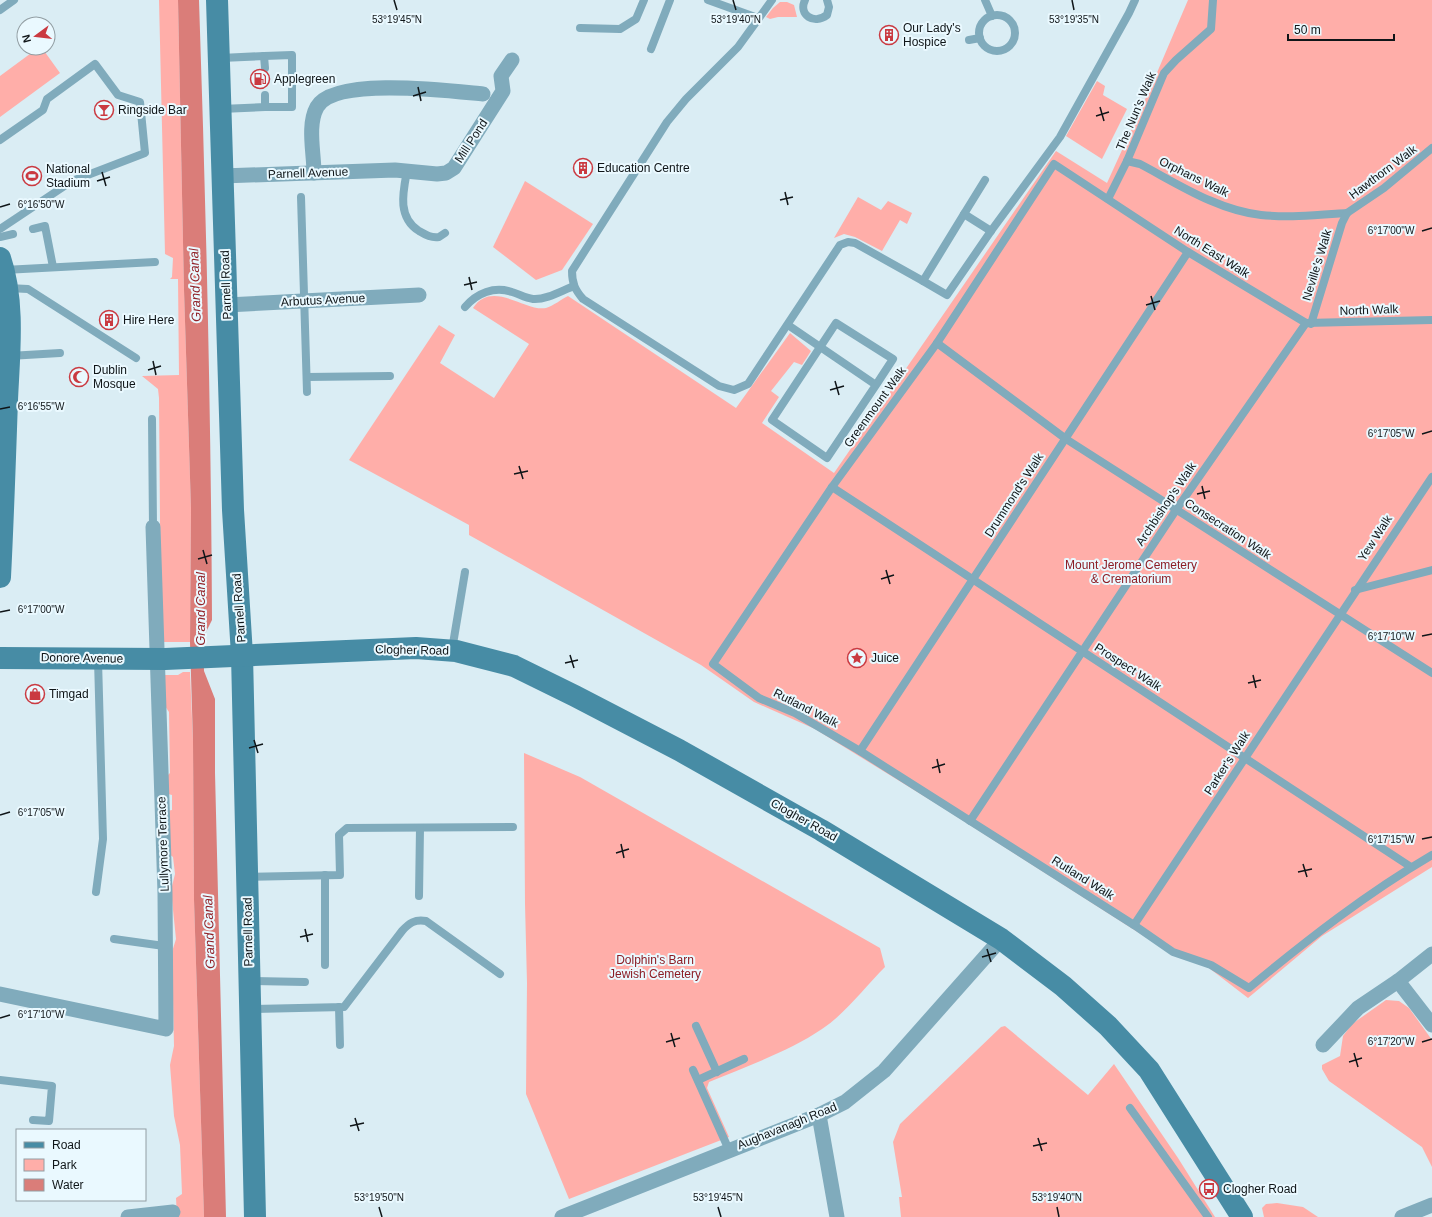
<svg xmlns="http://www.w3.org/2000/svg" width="1432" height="1217" viewBox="0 0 1432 1217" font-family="Arial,sans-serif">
  <rect width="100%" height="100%" fill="#daedf4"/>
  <g fill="#ffaea9">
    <path d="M159 0H178L184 290 191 509 190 642H161L159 398 158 389 142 376 179 375 178 279H170L172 277 173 258 165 254Z"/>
    <path d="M1188 0H1432V867L1322 936 1248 998 1209 968 1172 954 940 806 815 729 754 702 701 665 469 535V525L349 460 439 325 455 335 440 363 494 398 529 344 473 308C492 279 525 312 546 308 553 306 562 299 568 296L736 408 790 333 811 351 802 365 794 362 771 391 779 397 762 423 834 473 1056 151 1107 183 1153 82Z"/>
    <path d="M780 2H787L794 5 797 17H778L770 19 766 17 773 8Z"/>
    <path d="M38 48H42L60 73 0 117V76Z"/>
    <path d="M1097 81 1105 86 1103 95 1127 109 1102 159 1066 136Z"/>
    <path d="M525 181 593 224 562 270 536 280 493 247Z"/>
    <path d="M858 197 881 210 888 201 912 213 907 224 900 220 882 251 855 237 844 234 834 238Z"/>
    <path d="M183 672H190L193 742 194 900 204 1217H177L176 1198 182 1194 180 1145 174 1116 170 1065 174 1046 172 952 176 939 171 890 175 874 173 857 168 853 167 811 172 810V795L168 794 167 776 170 773 169 712 163 703 164 675H178Z"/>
    <path d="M524 753 580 777 880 948 885 967C865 987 845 1014 822 1029 788 1052 747 1066 709 1082L707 1088 729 1137 569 1199 526 1094 527 983 525 904Z"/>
    <path d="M1386 1000 1399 1001 1409 1008 1432 1040V1167L1422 1147 1329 1081 1322 1069V1065L1340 1056 1343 1036 1352 1024Z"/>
    <path d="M1005 1026 1088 1095 1114 1064 1178 1158 1215 1217H901L899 1197H902L893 1142 900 1124 1001 1027Z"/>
    <path d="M1277 1203 1303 1207 1318 1217H1264L1262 1208 1266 1204Z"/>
  </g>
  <path fill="#da7d79" d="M178 0H199C206 207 211 413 212 620L203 638 204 671 215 699V773L226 1217H204L194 900 193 742 190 642 191 509 184 290Z"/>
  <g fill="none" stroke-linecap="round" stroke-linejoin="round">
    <g stroke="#80abbc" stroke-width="8">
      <path d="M708 0 758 18"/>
      <path d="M772 0 738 47 686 99 667 122 572 271C572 283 575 290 583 299L719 386 734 390 748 384 840 245 848 242 855 243 923 281 964 214 991 231"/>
      <path d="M805 0C798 15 814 25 827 15L829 7 827 0"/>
      <path d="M985 0 992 16"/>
      <path d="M0 10 14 0"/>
      <circle cx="997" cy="33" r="18"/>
      <path d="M580 28 620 29 636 19 644 0"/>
      <path d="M969 40 980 38"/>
      <path d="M651 49 670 0"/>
      <path d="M264 56 292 55V107H265"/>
      <path d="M221 58 264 56 265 68"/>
      <path d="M221 109 265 107V95"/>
      <path d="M0 140 43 110 47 99 95 64 118 95 140 102 145 153 72 181 0 229"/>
      <path d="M1127 161 1140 164C1178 184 1217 210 1261 215 1290 218 1319 215 1347 213"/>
      <path d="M407 171C403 192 397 217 419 231 426 235 431 238 439 237L445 233"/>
      <path d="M301 197 307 392"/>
      <path d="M1108 199 1127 161 1164 73 1176 60 1211 29 1213 0"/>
      <path d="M964 214 985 180"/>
      <path d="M33 229 45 226 53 267"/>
      <path d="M0 237 13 234"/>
      <path d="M4 270 155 262"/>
      <path d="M923 281 947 295 991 231 1060 137 1129 13 1135 0"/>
      <path d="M8 288 28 289 136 358"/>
      <path d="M465 307C477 293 494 286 512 292 519 294 525 298 533 299 546 300 561 291 574 286"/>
      <path d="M1432 320 1306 323 1188 252 1054 164 937 343 832 487 713 664 759 698 795 713 860 751 1134 925 1173 952 1211 965 1249 988C1307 940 1367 893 1432 855"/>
      <path d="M1311 324 1342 223 1347 213 1384 188 1432 148"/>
      <path d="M788 325 876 385 827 458 772 420 836 323 893 359 876 385"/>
      <path d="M937 343 1066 439 1432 673"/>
      <path d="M9 356 60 353"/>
      <path d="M307 377 390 376"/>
      <path d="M152 419 153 527"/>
      <path d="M832 487 1411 867"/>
      <path d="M1355 590 1432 570"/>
      <path d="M452 650 465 572"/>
      <path d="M860 751 1188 252"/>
      <path d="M970 821 1176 510 1306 323"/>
      <path d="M325 875V965"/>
      <path d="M247 877 340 875 339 835 347 828 513 827"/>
      <path d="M96 892 103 839 98 660"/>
      <path d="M419 896 420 828"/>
      <path d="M1134 925 1432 477"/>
      <path d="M114 939 164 946"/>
      <path d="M250 981 305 982"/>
      <path d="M339 1007 340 1045"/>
      <path d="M250 1009 344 1007 402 931C409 923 415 919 426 921L500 974"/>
      <path d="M696 1026 717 1072"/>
      <path d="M693 1070 729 1150"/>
      <path d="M0 1080 52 1086 49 1121 33 1120"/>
      <path d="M698 1080 744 1059"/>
      <path d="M1130 1108 1208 1217"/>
    </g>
    <g stroke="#80abbc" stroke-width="15">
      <path d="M314 173C314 153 307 125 317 107 334 76 451 91 483 94"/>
      <path d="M222 176 395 170 437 174 446 173 454 168 503 91 501 76 512 60"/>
      <path d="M227 305 419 295"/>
      <path d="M1398 981 1432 1025"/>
      <path d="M0 994 166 1029 165 893 153 527"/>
      <path d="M1323 1045 1358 1008 1398 981 1432 954"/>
      <path d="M819 1115 837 1217"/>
      <path d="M128 1217 173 1212"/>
      <path d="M562 1217 819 1115 845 1102 884 1071 1001 939"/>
      <path d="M1402 1217 1432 1205"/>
    </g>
    <g stroke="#478ca5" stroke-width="22">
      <path d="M217 0 233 510 242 655 255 1217"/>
      <path d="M0 258C15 302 9 354 7 400 5 459 3 518 0 577"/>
      <path d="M0 658 165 659 416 648 456 651 514 666 575 696 679 750 821 830 1001 939 1063 986 1108 1026 1149 1070 1242 1217"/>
    </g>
  </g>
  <path fill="none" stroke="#0f1518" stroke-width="1.5" d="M394 0 397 10M733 0 736 10M1072 0 1074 10M418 87 421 101M413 96 426 92M1100 107 1104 121M1096 116 1109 112M102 172 106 186M97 181 110 177M785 192 788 205M780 200 793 197M0 207 10 204M1422 231 1432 228M469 277 472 290M464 285 477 282M1151 296 1155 310M1146 305 1160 301M153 361 156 375M148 370 161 366M835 381 839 395M830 390 844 386M0 409 10 407M1422 434 1432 431M519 466 523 479M514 474 528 471M1202 486 1205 499M1197 494 1210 491M203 550 207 564M198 559 212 555M886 570 890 584M881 579 894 575M0 612 10 610M1422 636 1432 634M570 655 574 668M565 663 578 660M1253 675 1256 688M1248 683 1261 680M254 740 258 753M249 748 263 744M937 759 940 773M932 768 945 764M0 815 10 812M1422 839 1432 837M621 844 624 858M616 853 629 849M1303 864 1307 877M1298 872 1312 869M305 929 308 942M300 937 313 934M987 949 991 962M982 957 996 953M0 1018 10 1015M671 1033 675 1047M666 1042 680 1038M1422 1042 1432 1039M1354 1053 1358 1067M1349 1062 1362 1058M355 1118 359 1131M350 1126 364 1123M1038 1138 1042 1151M1033 1146 1047 1143M379 1207 382 1217M718 1207 721 1217M1057 1207 1059 1217"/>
  <defs>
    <g id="building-ring" transform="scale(1)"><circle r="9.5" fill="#eaf9ff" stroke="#ca3a41" stroke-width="1.5"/><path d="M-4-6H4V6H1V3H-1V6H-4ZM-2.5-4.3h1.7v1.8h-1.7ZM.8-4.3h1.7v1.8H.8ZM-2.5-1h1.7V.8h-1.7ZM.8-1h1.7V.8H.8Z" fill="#ca3a41"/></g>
    <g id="fuel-ring" transform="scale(1)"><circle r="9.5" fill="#eaf9ff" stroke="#ca3a41" stroke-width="1.5"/><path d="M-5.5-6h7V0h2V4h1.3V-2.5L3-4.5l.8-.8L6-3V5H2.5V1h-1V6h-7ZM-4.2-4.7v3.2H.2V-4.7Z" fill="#ca3a41"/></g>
    <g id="bar-ring" transform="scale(1)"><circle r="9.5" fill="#eaf9ff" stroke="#ca3a41" stroke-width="1.5"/><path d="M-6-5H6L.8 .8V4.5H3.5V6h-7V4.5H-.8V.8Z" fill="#ca3a41"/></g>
    <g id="stadium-ring" transform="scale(1)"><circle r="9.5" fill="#eaf9ff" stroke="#ca3a41" stroke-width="1.5"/><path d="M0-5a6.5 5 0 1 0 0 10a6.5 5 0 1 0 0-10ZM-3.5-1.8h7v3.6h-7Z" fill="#ca3a41"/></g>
    <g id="mosque-ring" transform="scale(1)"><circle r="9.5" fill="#eaf9ff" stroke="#ca3a41" stroke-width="1.5"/><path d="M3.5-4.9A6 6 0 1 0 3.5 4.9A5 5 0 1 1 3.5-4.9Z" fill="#ca3a41"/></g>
    <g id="sight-ring" transform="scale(1)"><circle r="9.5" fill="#eaf9ff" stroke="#ca3a41" stroke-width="1.5"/><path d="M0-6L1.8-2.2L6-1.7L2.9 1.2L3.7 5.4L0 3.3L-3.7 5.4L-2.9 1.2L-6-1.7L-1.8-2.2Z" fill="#ca3a41"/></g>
    <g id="shop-ring" transform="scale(1)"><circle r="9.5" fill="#eaf9ff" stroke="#ca3a41" stroke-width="1.5"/><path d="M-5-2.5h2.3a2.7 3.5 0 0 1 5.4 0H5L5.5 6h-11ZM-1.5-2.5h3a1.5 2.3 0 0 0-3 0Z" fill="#ca3a41"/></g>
    <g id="bus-ring" transform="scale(1)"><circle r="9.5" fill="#eaf9ff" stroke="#ca3a41" stroke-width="1.5"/><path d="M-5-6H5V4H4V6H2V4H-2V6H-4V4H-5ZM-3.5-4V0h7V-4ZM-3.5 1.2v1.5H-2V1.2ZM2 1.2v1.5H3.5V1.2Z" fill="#ca3a41"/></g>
  </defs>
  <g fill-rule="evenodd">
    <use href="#building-ring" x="889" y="35"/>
    <use href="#fuel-ring" x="260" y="79"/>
    <use href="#bar-ring" x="104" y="110"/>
    <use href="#building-ring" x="583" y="168"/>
    <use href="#stadium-ring" x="32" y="176"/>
    <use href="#building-ring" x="109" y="320"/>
    <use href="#mosque-ring" x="79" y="377"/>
    <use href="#sight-ring" x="857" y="658"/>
    <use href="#shop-ring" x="35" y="694"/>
    <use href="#bus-ring" x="1209" y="1189"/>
  </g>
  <g text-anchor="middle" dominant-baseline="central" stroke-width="4" stroke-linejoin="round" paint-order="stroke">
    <g font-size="12" fill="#0f1518" stroke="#eaf9ff" text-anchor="start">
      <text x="903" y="28">Our Lady's<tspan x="903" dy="14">Hospice</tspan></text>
      <text x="274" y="79">Applegreen</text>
      <text x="118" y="110">Ringside Bar</text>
      <text x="597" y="168">Education Centre</text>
      <text x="46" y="169">National<tspan x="46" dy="14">Stadium</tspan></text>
      <text x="123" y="320">Hire Here</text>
      <text x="93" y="370">Dublin<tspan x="93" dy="14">Mosque</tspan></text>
      <text x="871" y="658">Juice</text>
      <text x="49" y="694">Timgad</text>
      <text x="1223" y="1189">Clogher Road</text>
    </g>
    <g font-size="12" fill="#0f1518" stroke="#eaf9ff">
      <text transform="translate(1136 111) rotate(-67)">The Nun's Walk</text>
      <text transform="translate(471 141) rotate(-57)">Mill Pond</text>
      <text transform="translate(1383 172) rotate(-37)">Hawthorn Walk</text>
      <text transform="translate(308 173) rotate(-2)">Parnell Avenue</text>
      <text transform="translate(1194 177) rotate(26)">Orphans Walk</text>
      <text transform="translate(1212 252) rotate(32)">North East Walk</text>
      <text transform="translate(1317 265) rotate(-73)">Neville's Walk</text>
      <text transform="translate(226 285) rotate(-92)">Parnell Road</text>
      <text transform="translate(323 300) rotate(-3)">Arbutus Avenue</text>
      <text transform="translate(1369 310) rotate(-2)">North Walk</text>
      <text transform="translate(875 407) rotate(-54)">Greenmount Walk</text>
      <text transform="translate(1014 495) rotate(-57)">Drummond's Walk</text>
      <text transform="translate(1166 504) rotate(-56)">Archbishop's Walk</text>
      <text transform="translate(1228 529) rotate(33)">Consecration Walk</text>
      <text transform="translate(1375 538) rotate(-57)">Yew Walk</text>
      <text transform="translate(239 608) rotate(-94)">Parnell Road</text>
      <text transform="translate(412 650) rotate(1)">Clogher Road</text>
      <text transform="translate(82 658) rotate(1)">Donore Avenue</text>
      <text transform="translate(1128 667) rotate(33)">Prospect Walk</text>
      <text transform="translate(806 708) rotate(27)">Rutland Walk</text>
      <text transform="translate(1227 763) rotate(-57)">Parker's Walk</text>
      <text transform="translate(804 820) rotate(29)">Clogher Road</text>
      <text transform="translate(163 844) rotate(-92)">Lullymore Terrace</text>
      <text transform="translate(1083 878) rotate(32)">Rutland Walk</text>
      <text transform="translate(248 932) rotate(-91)">Parnell Road</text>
      <text transform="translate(787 1126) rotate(-22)">Aughavanagh Road</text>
    </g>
    <g font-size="12" fill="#8c1d25" stroke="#eaf9ff">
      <text x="1131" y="565">Mount Jerome Cemetery<tspan x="1131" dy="14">&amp; Crematorium</tspan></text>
      <text x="655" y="960">Dolphin's Barn<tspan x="655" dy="14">Jewish Cemetery</tspan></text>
    </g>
    <g font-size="13" font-style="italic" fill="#912229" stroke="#eaf9ff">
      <text transform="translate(195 285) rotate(-92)">Grand Canal</text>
      <text transform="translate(200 609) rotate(-90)">Grand Canal</text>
      <text transform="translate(209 932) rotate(-92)">Grand Canal</text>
    </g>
  </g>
  <g font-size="10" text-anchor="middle" fill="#0f1518" stroke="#eaf9ff" stroke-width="4" stroke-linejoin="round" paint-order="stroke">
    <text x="397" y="23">53°19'45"N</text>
    <text x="736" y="23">53°19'40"N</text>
    <text x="1074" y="23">53°19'35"N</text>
    <text x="41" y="208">6°16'50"W</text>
    <text x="1391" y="234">6°17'00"W</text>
    <text x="41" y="410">6°16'55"W</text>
    <text x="1391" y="437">6°17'05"W</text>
    <text x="41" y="613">6°17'00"W</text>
    <text x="1391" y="640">6°17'10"W</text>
    <text x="41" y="816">6°17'05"W</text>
    <text x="1391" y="843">6°17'15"W</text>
    <text x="41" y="1018">6°17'10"W</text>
    <text x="1391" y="1045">6°17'20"W</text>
    <text x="379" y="1201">53°19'50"N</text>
    <text x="718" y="1201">53°19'45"N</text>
    <text x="1057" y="1201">53°19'40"N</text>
  </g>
  <rect x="16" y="1129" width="130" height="72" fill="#eaf9ff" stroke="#929ea3"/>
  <rect x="24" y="1142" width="20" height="6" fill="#478ca5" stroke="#929ea3"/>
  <text x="52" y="1149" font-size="12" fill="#0f1518">Road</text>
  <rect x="24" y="1159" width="20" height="12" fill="#ffaea9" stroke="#929ea3"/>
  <text x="52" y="1169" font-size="12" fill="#0f1518">Park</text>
  <rect x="24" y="1179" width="20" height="12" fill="#da7d79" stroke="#929ea3"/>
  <text x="52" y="1189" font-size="12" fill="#0f1518">Water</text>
  <g transform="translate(36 36) rotate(255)"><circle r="19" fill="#eaf9ff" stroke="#929ea3"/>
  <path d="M0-3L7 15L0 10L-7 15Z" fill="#ca3a41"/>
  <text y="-6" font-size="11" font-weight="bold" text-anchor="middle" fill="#0f1518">N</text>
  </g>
  <path d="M1288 34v6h106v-6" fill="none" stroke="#0f1518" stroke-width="2"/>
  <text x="1294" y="34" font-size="12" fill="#0f1518" stroke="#eaf9ff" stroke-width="3" paint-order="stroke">50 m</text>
</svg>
